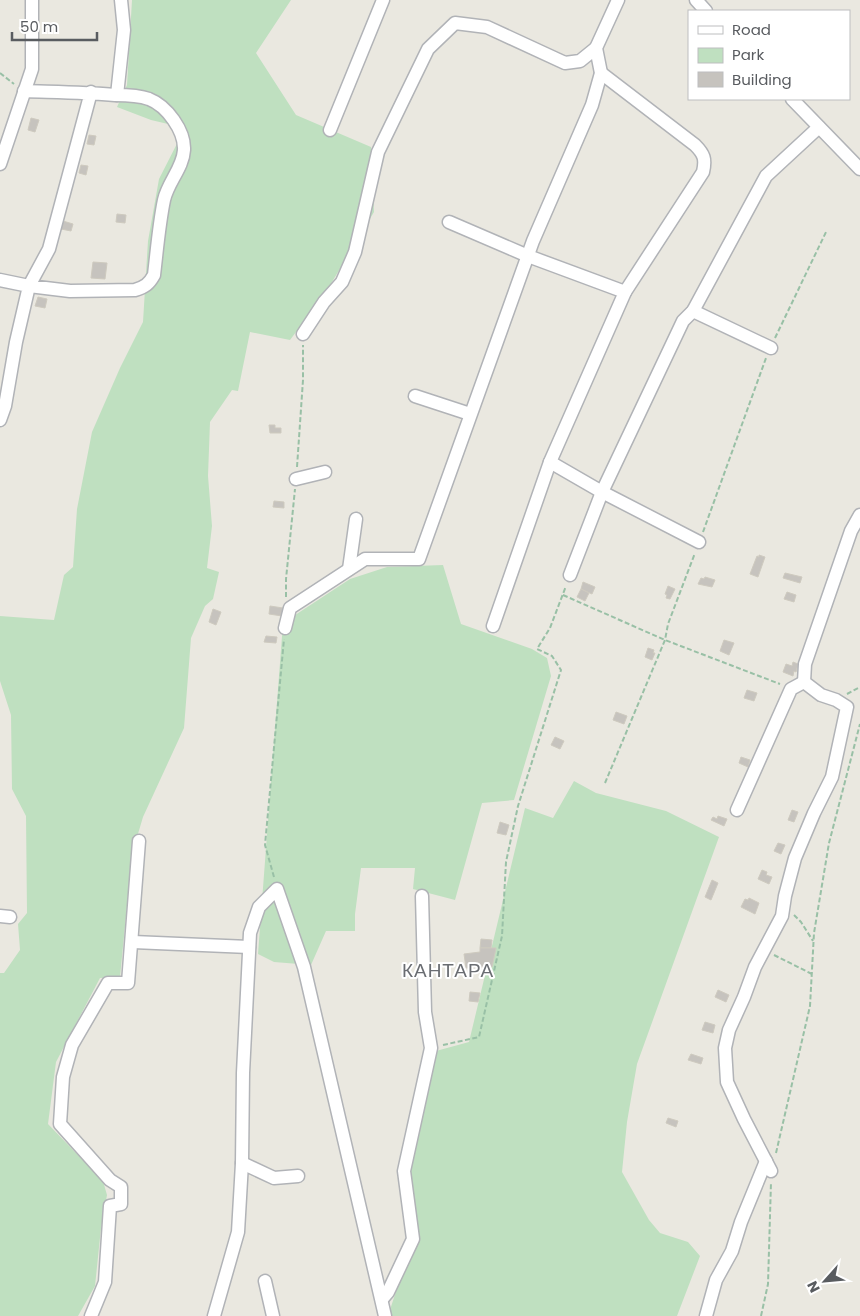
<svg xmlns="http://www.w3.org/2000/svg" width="860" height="1316" viewBox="0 0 860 1316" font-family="Poppins,sans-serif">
  <rect width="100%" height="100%" fill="#eae8e0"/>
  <g fill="#bfe0c0">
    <path d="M132 0H291L256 53 296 115 371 147 374 212 326 292 290 340 250 332 238 391 232 390 210 422 208 476 212 526 207 568 219 572 213 599 205 606 191 638 184 728 143 817 132 854 120 977 100 978 56 1062 48 1124 103 1181 107 1195 101 1228 95 1286 78 1316H0V973H4L20 950 18 924 27 913 26 816 12 789 11 715 0 681V616L54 620 64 575 73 567 77 509 92 432 120 368 143 322 148 241 159 179 185 128 151 120 117 107 127 85Z"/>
    <path d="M443 565 461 624 532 649 547 658 551 676 514 800 482 803 455 900 413 889 415 868H361L355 914V931H326L311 965 274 962 258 954 283 623 350 579 387 567Z"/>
    <path d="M574 781 596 793 666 811 719 837 637 1064 627 1122 622 1172 649 1220 660 1233 688 1242 700 1256 677 1316H388L413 1239 409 1168 436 1051 469 1042 525 808 553 818Z"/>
  </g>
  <g fill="#c6c3be" stroke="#cecabf">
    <path d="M31 118 39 120 35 132 28 130Z"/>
    <path d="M89 135 96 136 94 145 87 144Z"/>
    <path d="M81 165 88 166 86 175 79 173Z"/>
    <path d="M117 214 126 215 125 223 116 222Z"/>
    <path d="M63 221 73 224 71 231 61 229Z"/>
    <path d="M93 262 107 263 105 279 91 278Z"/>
    <path d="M38 297 47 299 45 308 35 306Z"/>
    <path d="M269 425H275V428H281V433H270Z"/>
    <path d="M274 501 284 502V508L273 507Z"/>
    <path d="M759 555 765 557 758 577 750 574 757 556 759 557Z"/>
    <path d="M785 573 802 577 800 583 783 578Z"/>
    <path d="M705 577 715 580 712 587 698 584 701 578 704 579Z"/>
    <path d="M583 582 595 587 592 594 581 589Z"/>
    <path d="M668 586 675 589 670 599 666 598 667 595 665 594Z"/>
    <path d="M581 589 589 593 585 601 577 597Z"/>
    <path d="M787 592 796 595 794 602 784 599Z"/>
    <path d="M270 606 283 608 282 616 269 614Z"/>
    <path d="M213 609 221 612 216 625 209 622Z"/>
    <path d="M266 636 277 637 276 643 264 642Z"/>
    <path d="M724 640 734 643 729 655 720 651Z"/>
    <path d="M648 648 654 650 653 653H655L652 660 645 657Z"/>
    <path d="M793 662 798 664 796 672 794 671 793 676 783 672 786 664 792 666Z"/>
    <path d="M747 690 757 693 754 701 744 698Z"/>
    <path d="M616 712 627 716 624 724 613 720Z"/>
    <path d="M555 737 564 741 560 749 551 745Z"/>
    <path d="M741 757 750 760 748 767 739 763Z"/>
    <path d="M792 810 798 812 794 822 788 820Z"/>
    <path d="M718 816 727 819 724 826 711 820 713 817 717 819Z"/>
    <path d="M500 822 509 825 506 835 497 833Z"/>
    <path d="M778 843 785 845 781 854 774 851Z"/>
    <path d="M762 870 767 872 766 875 772 877 769 884 758 879Z"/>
    <path d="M712 880 718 883 711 900 705 897Z"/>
    <path d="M749 898 759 903 755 914 741 907 745 899 748 900Z"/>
    <path d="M481 939 492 940 491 948H480Z"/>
    <path d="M480 948H496L492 967 466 968 464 954 480 952Z"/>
    <path d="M718 990 729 995 726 1002 715 997Z"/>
    <path d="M470 992 480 993 478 1002 469 1001Z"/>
    <path d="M705 1022 715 1025 713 1033 702 1030Z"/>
    <path d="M691 1054 703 1058 701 1064 688 1060Z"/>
    <path d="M668 1118 678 1121 676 1127 666 1123Z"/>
  </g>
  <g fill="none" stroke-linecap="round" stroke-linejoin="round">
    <g stroke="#b1b3b7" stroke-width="15">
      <g id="street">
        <path d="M696 0 706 11"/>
        <path d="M601 73 695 145C704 154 706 159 703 172L625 292"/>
        <path d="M24 91C54 92 85 92 115 95 126 95 138 95 149 99 167 106 185 131 184 150 183 168 168 182 164 200 159 224 157 250 154 275 149 284 145 287 135 290L70 291 29 286 49 249 91 92"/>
        <path d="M117 95 124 30 121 0"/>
        <path d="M792 99 860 169"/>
        <path d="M330 130 383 0"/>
        <path d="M0 164 32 69V0"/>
        <path d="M449 222 528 256 625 292 550 462 602 492 699 542"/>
        <path d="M0 280 29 286 16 342 5 406 0 420"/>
        <path d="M693 311 771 348"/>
        <path d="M303 334 324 302 342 282 355 252 378 152 428 49 455 23 487 27 565 63 580 61 596 48"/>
        <path d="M415 396 470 414"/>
        <path d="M296 479 325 472"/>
        <path d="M349 569 356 519"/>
        <path d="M570 575 602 492 683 321 693 311 766 176 819 127"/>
        <path d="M493 626 550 462"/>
        <path d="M285 628 290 608 365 559H419L533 241 592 105 601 73 596 48 618 0"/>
        <path d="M737 810 791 689 804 682"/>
        <path d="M0 916 10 917"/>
        <path d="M133 942 249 947"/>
        <path d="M242 1163 274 1178 298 1176"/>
        <path d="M771 1171 744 1119 727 1082 725 1048 729 1030 744 997 755 967 782 916 785 896 795 858 814 813 832 777 847 707 836 700 821 695 804 682 805 664 851 531 860 515"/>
        <path d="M265 1281 273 1316"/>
        <path d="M382 1299 388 1292 413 1239 404 1171 431 1048 425 1012 422 896"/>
        <path d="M91 1316 105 1282 110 1206 121 1204V1187L110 1180 60 1124 63 1077 72 1045 108 983H128L139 841"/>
        <path d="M214 1316 238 1232 242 1163 243 1073 250 933 259 907 277 889 304 967 385 1316"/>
        <path d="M706 1316 716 1280 732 1251 741 1222 766 1161"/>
      </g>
    </g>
    <g stroke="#99c0a6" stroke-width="2" stroke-dasharray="5 2.5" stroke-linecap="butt">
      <path d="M0 73 14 84"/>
      <path d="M775 338 827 230"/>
      <path d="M297 467 303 380V345"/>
      <path d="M703 532 766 358"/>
      <path d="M563 595 665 640 780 684"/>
      <path d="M286 597V579L295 489"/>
      <path d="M847 694 860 687"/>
      <path d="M605 783 665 640 668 624 695 553"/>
      <path d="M274 877 265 845 284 639"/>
      <path d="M794 915 801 922 813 941"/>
      <path d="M774 955 812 974"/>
      <path d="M443 1045 479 1037 502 936 506 862 518 806 561 670 552 656 537 649 550 628 566 586"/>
      <path d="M776 1153 810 1006 814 933 829 843 860 724"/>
      <path d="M761 1316 768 1284 771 1182"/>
    </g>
    <use href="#street" stroke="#fff" stroke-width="12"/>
  </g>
  <g text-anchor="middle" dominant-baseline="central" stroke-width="4" stroke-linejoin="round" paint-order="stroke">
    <g font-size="19" letter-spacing="1" fill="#6a6d72" stroke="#fff">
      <text x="448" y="970">КАНТАРА</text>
    </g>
  </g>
  <rect x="688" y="10" width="162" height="90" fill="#ffffff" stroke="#bdbebf"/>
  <rect x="698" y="26" width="25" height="8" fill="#ffffff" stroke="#bdbebf"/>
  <text x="732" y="35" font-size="15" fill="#595c60">Road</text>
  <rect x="698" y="48" width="25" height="15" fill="#bfe0c0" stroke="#bdbebf"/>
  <text x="732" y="60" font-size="15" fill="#595c60">Park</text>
  <rect x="698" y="72" width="25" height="15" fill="#c6c3be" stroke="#bdbebf"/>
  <text x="732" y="85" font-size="15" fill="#595c60">Building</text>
  <g transform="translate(825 1281) rotate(243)" stroke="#ffffff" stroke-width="4" paint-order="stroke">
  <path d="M0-4L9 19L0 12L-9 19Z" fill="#595c60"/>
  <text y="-8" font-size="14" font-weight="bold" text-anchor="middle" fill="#595c60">N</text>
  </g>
  <path d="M12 32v8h85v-8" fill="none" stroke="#595c60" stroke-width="2.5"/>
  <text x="20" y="32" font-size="15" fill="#595c60" stroke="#ffffff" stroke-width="4" paint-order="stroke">50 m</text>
</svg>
